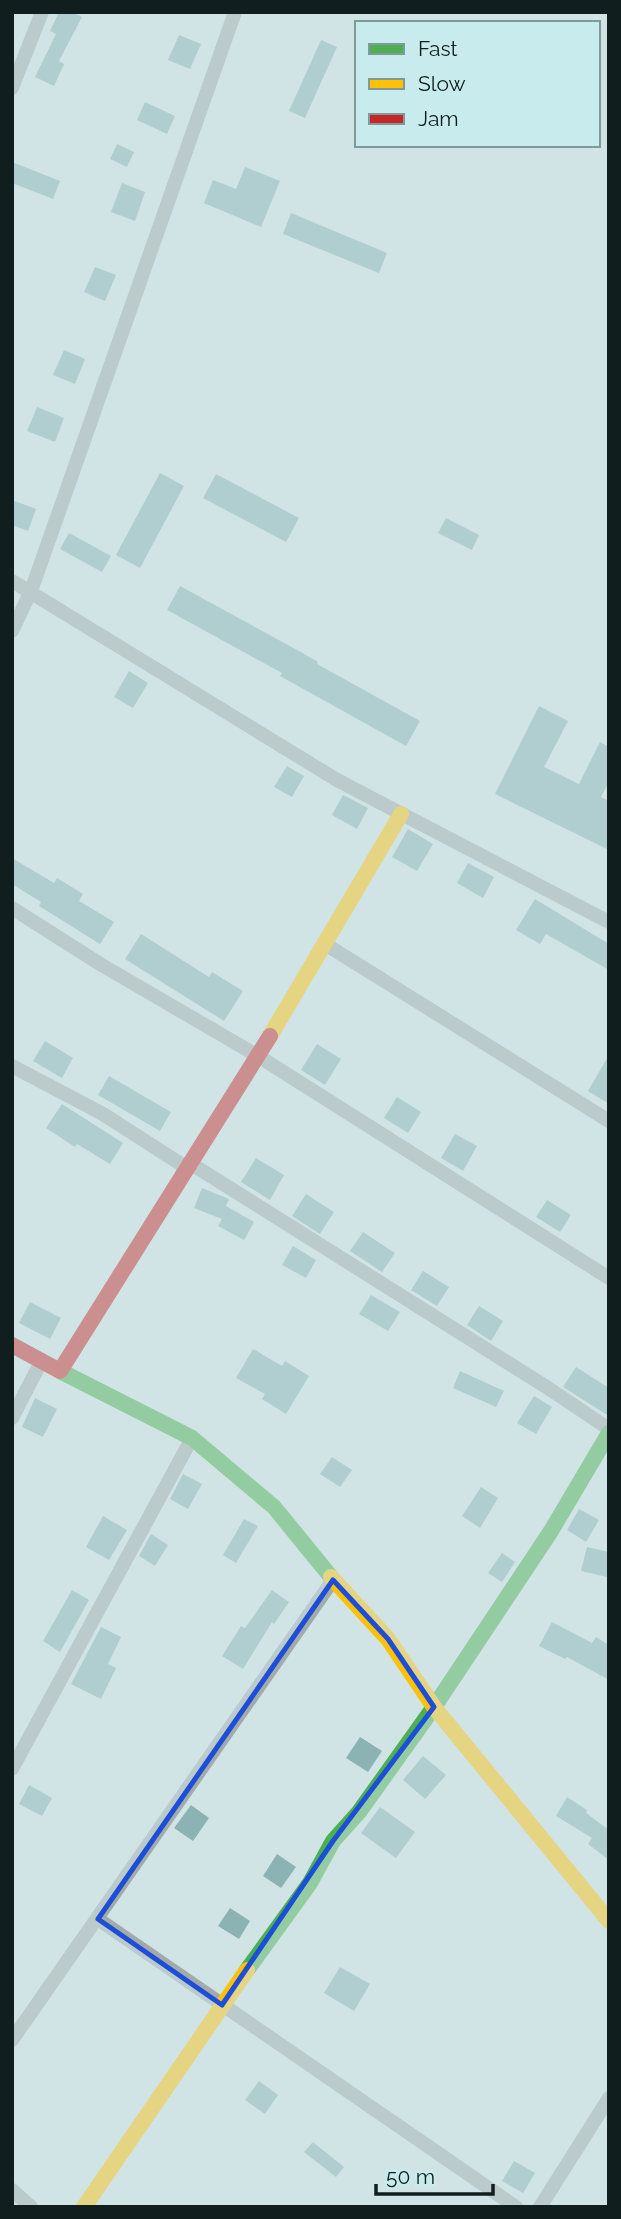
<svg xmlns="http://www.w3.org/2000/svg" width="621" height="2219" viewBox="0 0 621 2219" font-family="Raleway,sans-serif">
  <rect width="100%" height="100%" fill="#d0e4e5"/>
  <g fill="#8bb3b4">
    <path d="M59 12H72L82 17 59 61 64 64 54 86 35 77 56 34 50 31Z"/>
    <path d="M179 35 201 44 190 69 168 60Z"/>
    <path d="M321 40 337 47 305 118 289 111Z"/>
    <path d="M145 102 175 116 167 134 137 120Z"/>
    <path d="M117 144 134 152 127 167 110 159Z"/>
    <path d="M12 162 60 181 53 199 12 183Z"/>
    <path d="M245 167 280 181 261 227 204 203 213 180 236 189Z"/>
    <path d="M122 183 145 192 135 221 111 212Z"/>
    <path d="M291 213 387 253 379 273 283 234Z"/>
    <path d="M95 267 116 275 105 301 84 292Z"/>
    <path d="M64 350 85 359 75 384 53 375Z"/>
    <path d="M37 407 64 418 55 442 27 431Z"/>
    <path d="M160 473 184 486 140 568 116 555Z"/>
    <path d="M216 474 299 518 286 542 203 498Z"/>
    <path d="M12 500 36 509 28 531 12 525Z"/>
    <path d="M446 518 479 535 472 550 438 533Z"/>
    <path d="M69 533 111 556 102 572 60 549Z"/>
    <path d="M180 586 299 651 318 662 317 664 420 721 406 746 280 676 282 673 167 610Z"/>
    <path d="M129 671 148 683 133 708 114 697Z"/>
    <path d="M539 706 568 721 544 767 579 784 600 742 609 747V782L601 797 609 801V850L495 794Z"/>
    <path d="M287 766 304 776 292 797 274 787Z"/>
    <path d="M343 795 368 808 357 829 332 815Z"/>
    <path d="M408 829 433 844 417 871 392 857Z"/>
    <path d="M12 858 54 883 57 878 83 894 79 901 114 922 100 944 39 906 41 902 12 884Z"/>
    <path d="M468 863 494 877 483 898 457 883Z"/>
    <path d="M535 899 609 944V970L546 934 540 944 516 930Z"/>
    <path d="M141 934 209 977 212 972 243 991 224 1021 125 959Z"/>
    <path d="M45 1041 73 1058 62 1078 33 1061Z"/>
    <path d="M317 1044 341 1059 325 1085 301 1070Z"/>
    <path d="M609 1055V1104L588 1091Z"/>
    <path d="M109 1076 171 1112 160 1131 98 1095Z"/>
    <path d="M397 1097 421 1112 408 1133 384 1118Z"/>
    <path d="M62 1104 123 1143 110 1164 77 1144 75 1147 46 1128Z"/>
    <path d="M455 1134 477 1146 463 1171 441 1158Z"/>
    <path d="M256 1158 284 1175 270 1200 241 1182Z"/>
    <path d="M202 1188 229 1199 226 1206 254 1222 244 1240 218 1226 222 1219 194 1208Z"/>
    <path d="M306 1194 334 1212 320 1234 292 1216Z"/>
    <path d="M547 1200 571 1215 560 1232 536 1217Z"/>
    <path d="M363 1232 395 1253 382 1272 350 1251Z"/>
    <path d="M293 1246 316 1260 306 1278 282 1265Z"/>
    <path d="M423 1271 449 1287 437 1306 411 1290Z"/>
    <path d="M371 1295 400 1312 388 1331 359 1314Z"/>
    <path d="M30 1302 61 1318 50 1339 19 1323Z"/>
    <path d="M479 1306 503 1321 491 1341 467 1325Z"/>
    <path d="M253 1349 282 1366 285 1361 309 1376 286 1414 262 1399 265 1394 236 1378Z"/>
    <path d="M576 1367 609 1388V1416L563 1387Z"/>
    <path d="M460 1371 504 1391 496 1407 453 1388Z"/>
    <path d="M534 1396 552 1407 536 1434 517 1423Z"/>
    <path d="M35 1398 57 1409 43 1437 22 1427Z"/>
    <path d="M332 1457 352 1470 340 1487 320 1474Z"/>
    <path d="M183 1474 202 1484 188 1509 170 1499Z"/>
    <path d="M481 1487 498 1498 480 1528 462 1516Z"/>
    <path d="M579 1509 599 1520 586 1542 567 1530Z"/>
    <path d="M103 1516 127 1530 109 1560 86 1547Z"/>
    <path d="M244 1519 258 1526 236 1563 223 1555Z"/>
    <path d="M151 1534 168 1545 155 1566 139 1556Z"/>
    <path d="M587 1547 609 1552 607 1577 581 1571Z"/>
    <path d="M502 1553 515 1562 502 1582 488 1573Z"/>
    <path d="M72 1590 89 1600 60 1652 43 1641Z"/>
    <path d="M272 1590 289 1602 274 1624 272 1622 243 1669 222 1656 241 1626 245 1628Z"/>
    <path d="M552 1622 592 1643 596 1637 609 1645V1680L567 1657 565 1659 539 1646Z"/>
    <path d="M101 1627 121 1637 108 1664 116 1668 101 1699 71 1684Z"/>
    <path d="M360 1737 382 1751 368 1772 346 1758Z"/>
    <path d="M423 1756 446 1775 425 1799 403 1780Z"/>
    <path d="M29 1785 52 1798 42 1816 19 1804Z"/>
    <path d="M567 1797 587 1810 586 1813 609 1830V1860L588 1844 592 1838 556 1816Z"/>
    <path d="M191 1805 209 1818 193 1841 174 1828Z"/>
    <path d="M380 1807 415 1832 396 1858 361 1833Z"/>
    <path d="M277 1854 296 1867 281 1888 263 1876Z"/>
    <path d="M230 1908 250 1921 239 1939 218 1926Z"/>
    <path d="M340 1967 370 1984 354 2011 324 1993Z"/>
    <path d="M259 2081 278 2095 265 2114 245 2100Z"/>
    <path d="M313 2142 344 2167 336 2177 304 2152Z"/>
    <path d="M514 2161 535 2173 523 2193 502 2181Z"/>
  </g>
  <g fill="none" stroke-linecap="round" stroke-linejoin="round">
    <g stroke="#a3aaaa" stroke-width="14">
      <path d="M12 88 42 12"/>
      <path d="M12 581 337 780 609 922"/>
      <path d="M12 631 31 591 235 12"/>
      <path d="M12 908 100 964 258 1056 609 1278"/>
      <path d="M325 944 609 1121"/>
      <path d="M12 1066 103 1114 187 1168"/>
      <path d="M190 1163 548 1388 609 1429"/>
      <path d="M12 1418 42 1360"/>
      <path d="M12 1769 192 1438"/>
      <path d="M98 1919 516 2207"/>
      <path d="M12 2040 333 1580"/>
      <path d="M12 2190 31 2207"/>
      <path d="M540 2207 609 2098"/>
    </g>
    <g stroke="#4caf50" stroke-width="16">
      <path d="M60 1371 192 1438 274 1507 331 1577"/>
      <path d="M247 1970 310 1883 333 1841 359 1812 434 1707 551 1531 609 1433"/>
    </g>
    <g stroke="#ffc107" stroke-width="16">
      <path d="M270 1036 401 814"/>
      <path d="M331 1577 388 1639 434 1707 609 1921"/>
      <path d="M84 2207 247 1970"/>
    </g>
    <path stroke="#c62828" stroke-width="16" d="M12 1345 60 1371 270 1036"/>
  </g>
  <path d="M0 0H621V2219H0ZM333 1580 388 1639 434 1707 333 1841 222 2005 98 1919Z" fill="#d0e4e5" fill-opacity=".55" fill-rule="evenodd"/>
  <path fill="none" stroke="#1d4ed8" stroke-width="5" stroke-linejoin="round" d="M333 1580 388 1639 434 1707 333 1841 222 2005 98 1919Z"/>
  <rect width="621" height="2219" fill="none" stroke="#101e1e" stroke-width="28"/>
  <rect x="355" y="21" width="245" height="126" fill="#c8eced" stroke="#7e9a9a" stroke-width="2"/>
  <rect x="369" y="44" width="35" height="10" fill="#4caf50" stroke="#7e9a9a" stroke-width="2"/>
  <text x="418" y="56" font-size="21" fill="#101e1e">Fast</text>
  <rect x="369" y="79" width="35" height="10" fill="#ffc107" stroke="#7e9a9a" stroke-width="2"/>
  <text x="418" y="91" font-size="21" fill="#101e1e">Slow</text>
  <rect x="369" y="114" width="35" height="10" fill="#c62828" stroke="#7e9a9a" stroke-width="2"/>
  <text x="418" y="126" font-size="21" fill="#101e1e">Jam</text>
  <path d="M376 2184v10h117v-10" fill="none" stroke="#101e1e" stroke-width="3.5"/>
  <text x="386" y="2184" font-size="21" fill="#101e1e" stroke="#c8eced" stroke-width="5" paint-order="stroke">50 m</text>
</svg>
